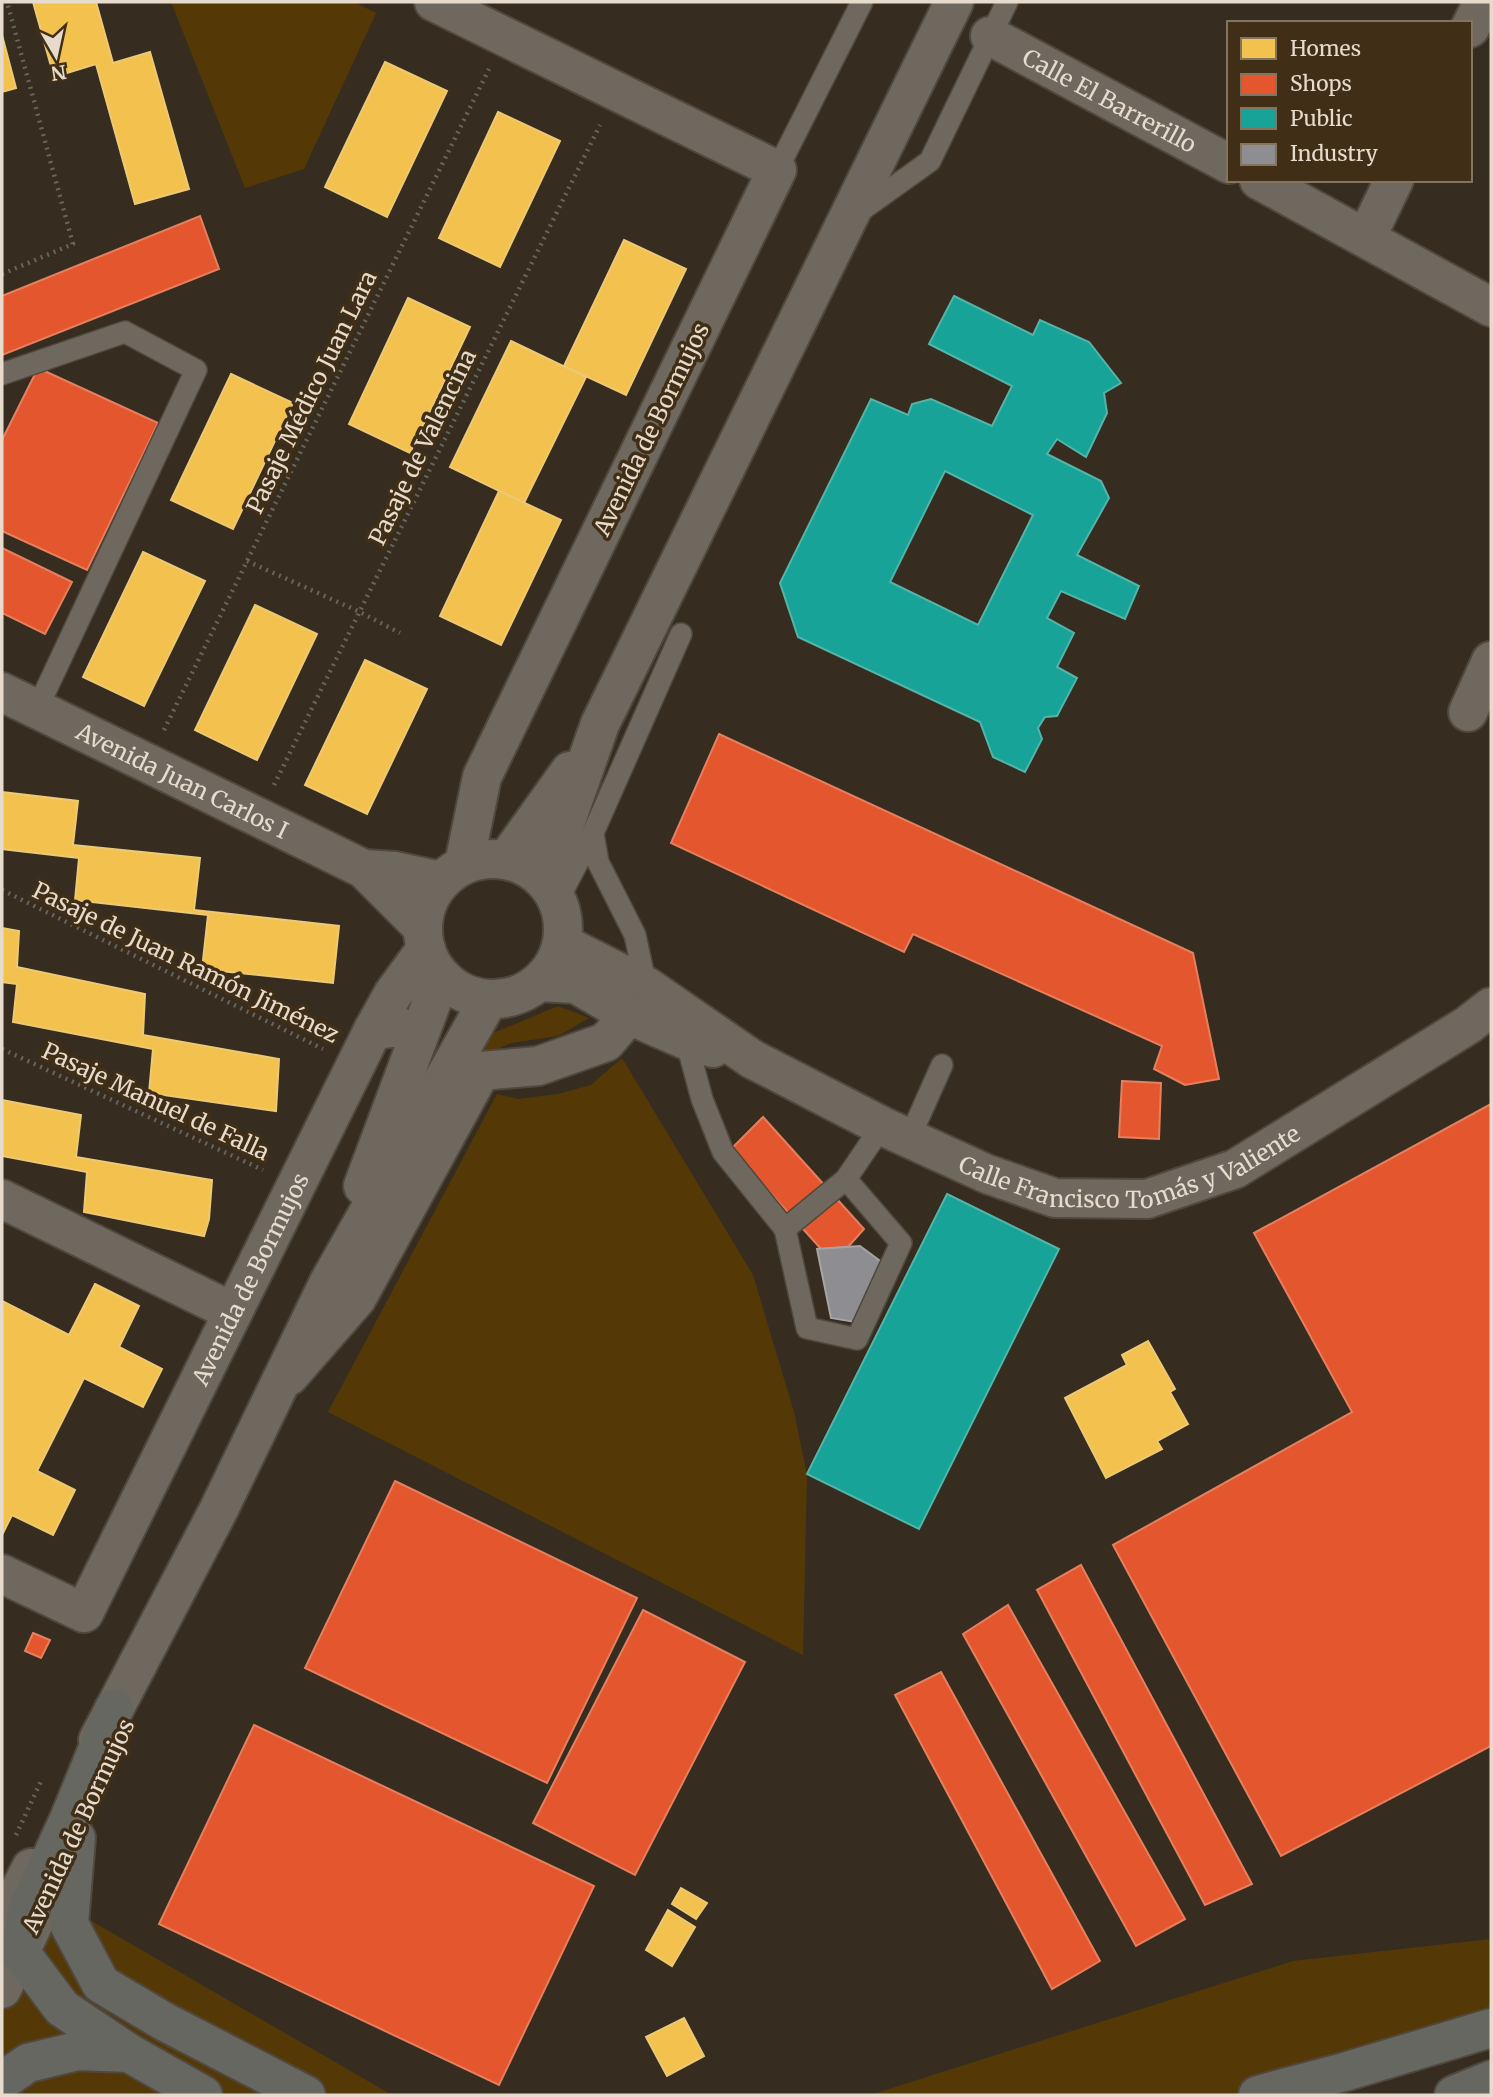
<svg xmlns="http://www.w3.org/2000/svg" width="1493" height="2097" viewBox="0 0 1493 2097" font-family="Merriweather,serif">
  <rect width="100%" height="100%" fill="#362d20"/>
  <g fill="#543907">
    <path d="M171 2H354L376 13 304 169 245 188Z"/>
    <path d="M558 1006 589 1018 558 1036 511 1043 476 1058 479 1039Z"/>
    <path d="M622 1058 753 1275 794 1412 807 1474 803 1655 328 1412 497 1094 518 1099 558 1094 591 1085Z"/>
    <path d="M62 1904 392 2095H2V2012Z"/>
    <path d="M1491 1939V2009L1305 2095H870L1293 1961Z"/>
  </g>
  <g fill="#f2c14e" stroke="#eec974" stroke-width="2">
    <path d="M33 2H96L113 63 150 52 189 189 135 204 96 64 54 77Z"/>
    <path d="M2 35 16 88 2 92Z"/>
    <path d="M385 62 447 91 387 217 325 187Z"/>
    <path d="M498 112 560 141 500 267 439 238Z"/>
    <path d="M624 240 686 269 626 395 564 366Z"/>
    <path d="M408 298 470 327 410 453 349 424Z"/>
    <path d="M511 341 586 377 524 503 450 467Z"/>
    <path d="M231 374 293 403 233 529 171 500Z"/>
    <path d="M499 491 561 520 501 645 440 616Z"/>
    <path d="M143 552 205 581 144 706 83 677Z"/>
    <path d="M255 605 317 634 257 760 195 730Z"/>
    <path d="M365 660 427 689 367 814 305 785Z"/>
    <path d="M2 792 78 801 73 845 200 858 194 910 339 926 333 983 202 969 208 915 75 900 79 858 2 849Z"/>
    <path d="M2 928 19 931 17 967 145 994 143 1035 279 1059 276 1111 149 1093 153 1049 13 1022 17 984 2 982Z"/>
    <path d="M2 1100 81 1115 76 1157 212 1180 209 1219 204 1236 84 1212 87 1172 2 1156Z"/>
    <path d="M95 1284 139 1306 119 1347 162 1369 143 1407 84 1378 37 1471 75 1490 53 1535 12 1515 2 1535V1301L69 1335Z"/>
    <path d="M1148 1341 1175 1389 1170 1392 1188 1424 1157 1441 1162 1449 1106 1478 1065 1398 1127 1365 1122 1355Z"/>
    <path d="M681 1888 707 1903 696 1919 672 1904Z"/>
    <path d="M668 1910 695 1927 672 1966 646 1950Z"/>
    <path d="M684 2018 704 2056 667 2076 646 2037Z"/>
  </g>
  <g fill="#e4572e" stroke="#e57f5e" stroke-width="2">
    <path d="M200 216 219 269 2 355V296Z"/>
    <path d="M38 368 158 423 87 570 2 531V440Z"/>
    <path d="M2 548 72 582 45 634 2 613Z"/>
    <path d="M719 734 1193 953 1219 1079 1185 1085 1154 1069 1162 1046 913 934 904 952 671 843Z"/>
    <path d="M1122 1081 1161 1083 1159 1139 1119 1137Z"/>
    <path d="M1491 1104V1746L1281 1856 1113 1545 1352 1412 1254 1233Z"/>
    <path d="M763 1117 864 1229 848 1247 821 1249 731 1149Z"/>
    <path d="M395 1481 637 1598 547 1783 305 1668Z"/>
    <path d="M1081 1565 1252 1884 1205 1905 1037 1590Z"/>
    <path d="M1008 1605 1185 1919 1136 1946 963 1634Z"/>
    <path d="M643 1610 745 1662 635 1875 533 1823Z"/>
    <path d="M33 1633 50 1640 41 1658 25 1651Z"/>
    <path d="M941 1672 1100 1961 1052 1989 895 1695Z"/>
    <path d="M254 1725 594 1886 499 2085 159 1924Z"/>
  </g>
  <g fill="#17a398" stroke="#55b4a8" stroke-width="2" fill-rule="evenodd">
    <path d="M954 296 1033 335 1040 320 1089 342 1121 383 1104 393 1107 413 1086 457 1057 439 1047 454 1101 481 1109 498 1077 555 1139 586 1125 619 1061 591 1047 618 1074 633 1057 667 1077 678 1057 716 1045 717 1038 728 1042 739 1025 772 993 757 980 722 798 637 780 583 871 399 908 415 912 404 931 399 992 426 1012 386 929 344ZM945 471 1033 515 978 625 890 582Z"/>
    <path d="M947 1194 1059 1249 919 1529 807 1474Z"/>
  </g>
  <path fill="#8d8d92" stroke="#a8a4a4" stroke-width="2" d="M860 1246 883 1263 855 1322 831 1318 817 1249Z"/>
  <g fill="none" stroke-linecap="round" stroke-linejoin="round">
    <g stroke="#51483d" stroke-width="24">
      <g id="service">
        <path d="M777 170 862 2"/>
        <path d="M856 214 930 161 1007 2"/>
        <path d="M2 374 125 332 196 370 37 709"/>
        <path d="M593 833 598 862 635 935 646 986"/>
        <path d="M558 900 593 833 681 634"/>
        <path d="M686 1040 702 1099 723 1152 785 1229 846 1179 882 1126"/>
        <path d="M909 1139 942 1065"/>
        <path d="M785 1229 807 1328 857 1339 901 1243 846 1179"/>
      </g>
    </g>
    <g stroke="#51483d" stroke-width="42">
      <g id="minor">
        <path d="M434 2 777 170 482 777 464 864"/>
        <path d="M1470 28 1483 2"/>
        <path id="s1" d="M990 36 1229 164"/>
        <path d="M1259 180 1491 307"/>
        <path d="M1366 238 1394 180"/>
        <path id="s2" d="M2 692 364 869 423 928"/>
        <path d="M1468 712 1491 661"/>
        <path d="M364 869 395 871 441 881"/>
        <path id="s3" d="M563 944 646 986 752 1059 882 1126 987 1174 1055 1198 1147 1199 1235 1169 1468 1025 1491 1007"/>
        <path d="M539 982 576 984 629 1015 686 1040 713 1048"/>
        <path d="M2 1199 233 1312"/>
        <path d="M289 1376 357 1298 481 1071 538 1066 606 1042 629 1015"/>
        <path id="s4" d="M2 1574 84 1613 373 1030 393 994 426 949"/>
      </g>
    </g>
    <g stroke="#51483d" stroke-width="42">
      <g id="secondary">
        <path d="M507 859 570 771"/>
        <circle cx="493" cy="929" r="70"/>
        <path d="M545 881 600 724 954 2"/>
        <path d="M373 1030 400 1027 416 1041"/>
        <path d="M363 1186 431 1004 436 970"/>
        <path d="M98 1740 219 1509 329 1282 489 999"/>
        <path d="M2 1925 31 1868"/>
        <path d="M2 1989 34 1923"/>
      </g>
    </g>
    <g stroke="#51483d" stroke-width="42">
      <g id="motorway">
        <path d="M114 1709 70 1817 28 1909 20 1952 62 2008 129 2053 203 2095"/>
        <path d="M76 1838 69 1924 101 1984 165 2022 306 2095"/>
        <path d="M2 2081 28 2063 77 2051 129 2053"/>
        <path d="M1258 2095 1344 2072 1491 2028"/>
        <path d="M1454 2095 1491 2080"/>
      </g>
    </g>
    <g stroke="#69635a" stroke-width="4.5" stroke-dasharray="2 5" stroke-linecap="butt">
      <path d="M2 274 73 244 7 2"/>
      <path d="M247 561 360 612 400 633"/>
      <path d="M164 730 489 69"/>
      <path d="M274 785 600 125"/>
      <path d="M2 890 323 1049"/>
      <path d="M2 1049 263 1170"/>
      <path d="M16 1835 42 1779"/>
    </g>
    <use href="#service" stroke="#6f685e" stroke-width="21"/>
    <use href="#minor" stroke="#6f685e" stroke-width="38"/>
    <use href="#secondary" stroke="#6f685e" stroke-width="38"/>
    <use href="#motorway" stroke="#666761" stroke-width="38"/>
  </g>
  <g text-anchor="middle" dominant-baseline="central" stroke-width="7" stroke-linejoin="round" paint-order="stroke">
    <g font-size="23" fill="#e6dbcd" stroke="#402f16">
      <text stroke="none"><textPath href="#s1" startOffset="136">Calle El Barrerillo</textPath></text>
      <text transform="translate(311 392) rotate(-64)">Pasaje Médico Juan Lara</text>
      <text transform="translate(651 429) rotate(-64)">Avenida de Bormujos</text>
      <text transform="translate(422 447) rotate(-64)">Pasaje de Valencina</text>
      <text stroke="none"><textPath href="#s2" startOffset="201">Avenida Juan Carlos I</textPath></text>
      <text transform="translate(186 962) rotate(26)">Pasaje de Juan Ramón Jiménez</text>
      <text transform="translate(156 1101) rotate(25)">Pasaje Manuel de Falla</text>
      <text stroke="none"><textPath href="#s3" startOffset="634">Calle Francisco Tomás y Valiente</textPath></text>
      <text stroke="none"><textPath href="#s4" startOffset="464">Avenida de Bormujos</textPath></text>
      <text transform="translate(78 1826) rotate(-65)">Avenida de Bormujos</text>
    </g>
  </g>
  <rect width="1493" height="2097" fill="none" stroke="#e6dbcd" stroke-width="7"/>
  <rect x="1227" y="21" width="245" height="161" fill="#402f16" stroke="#82745f" stroke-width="2"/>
  <rect x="1241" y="38" width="35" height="21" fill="#f2c14e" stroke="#82745f" stroke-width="2"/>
  <text x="1290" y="56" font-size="21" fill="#e6dbcd">Homes</text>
  <rect x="1241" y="74" width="35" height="21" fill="#e4572e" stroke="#82745f" stroke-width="2"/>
  <text x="1290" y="91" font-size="21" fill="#e6dbcd">Shops</text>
  <rect x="1241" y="108" width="35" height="21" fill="#17a398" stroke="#82745f" stroke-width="2"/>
  <text x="1290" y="126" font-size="21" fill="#e6dbcd">Public</text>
  <rect x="1241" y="144" width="35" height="21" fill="#8d8d92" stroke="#82745f" stroke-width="2"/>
  <text x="1290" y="161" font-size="21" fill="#e6dbcd">Industry</text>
  <g transform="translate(56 56) rotate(171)" stroke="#402f16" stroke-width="5" paint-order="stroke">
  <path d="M0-5L12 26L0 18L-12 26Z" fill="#e6dbcd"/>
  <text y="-10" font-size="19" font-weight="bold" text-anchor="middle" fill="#e6dbcd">N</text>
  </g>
</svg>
